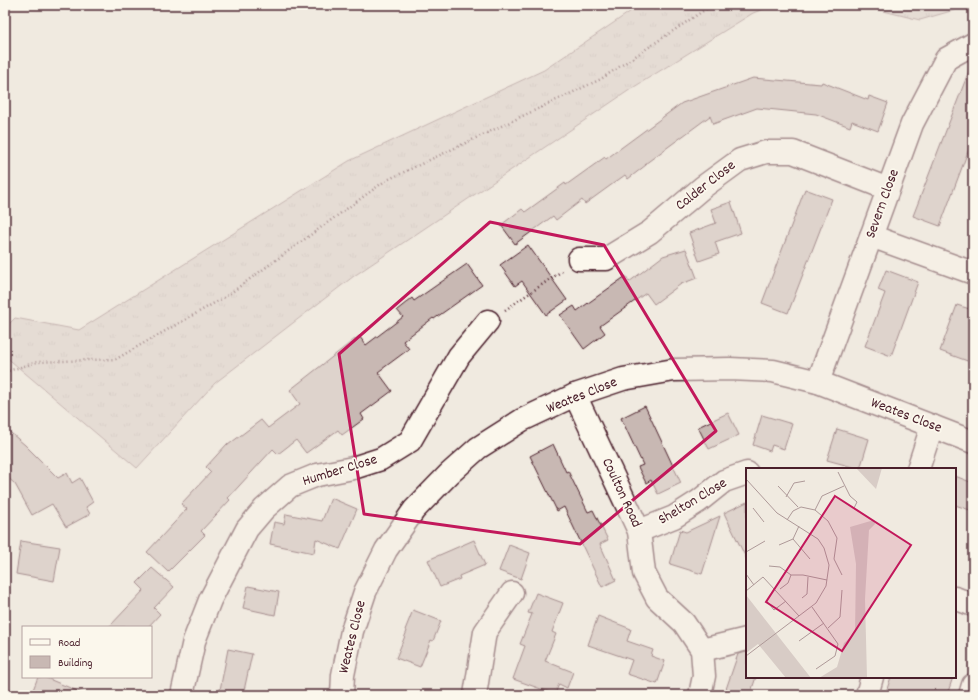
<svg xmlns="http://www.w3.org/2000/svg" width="978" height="700" viewBox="0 0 978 700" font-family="Dekko,sans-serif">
  <defs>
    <pattern id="grass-tufts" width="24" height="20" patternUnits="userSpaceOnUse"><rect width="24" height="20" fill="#d8ccc6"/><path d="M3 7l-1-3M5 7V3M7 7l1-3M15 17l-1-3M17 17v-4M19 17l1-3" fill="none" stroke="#bbafaa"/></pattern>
  </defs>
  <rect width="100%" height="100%" fill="#f0eae0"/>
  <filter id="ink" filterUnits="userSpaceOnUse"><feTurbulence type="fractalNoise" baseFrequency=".025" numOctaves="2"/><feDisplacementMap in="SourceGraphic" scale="8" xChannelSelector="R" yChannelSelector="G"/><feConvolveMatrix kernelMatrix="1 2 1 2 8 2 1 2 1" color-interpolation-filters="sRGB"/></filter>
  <g filter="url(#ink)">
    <g fill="url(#grass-tufts)" stroke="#917678">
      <path d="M640 5H774L753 13 634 87 354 276 215 383 137 468 5 356V328L15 318 79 330 349 161 544 70Z"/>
      <path d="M859 5H972L920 20Z"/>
    </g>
    <g fill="#c8b8b3" stroke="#4a1f2b">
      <path d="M972 63H973V138L940 226 913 216Z"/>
      <path d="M753 78 821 84 822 82 868 100 869 96 888 103 878 131 852 121 850 127 816 114 757 108 713 124 710 116 645 164 646 165 628 179 625 175 585 204 582 200 556 220 553 216 515 244 501 225 522 209 525 212 565 183 566 185 605 157 606 159 682 103Z"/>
      <path d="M805 189 832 199 788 313 762 303Z"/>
      <path d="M731 202 741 233 715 242 719 254 699 261 689 233 716 223 711 209Z"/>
      <path d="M528 245 567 300 546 315 522 281 515 286 500 265Z"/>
      <path d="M686 249 697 278 681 284 654 304 646 293 600 326 605 333 584 349 560 315 574 306 577 311 626 276 629 282 663 256Z"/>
      <path d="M467 264 482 285 434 319 433 318 403 341 409 349 378 372 392 391 361 414 364 419 342 435 338 430 306 453 296 440 278 454 273 449 228 498 230 500 201 531 205 535 168 572 147 552 187 509 181 504 211 472 206 467 227 444 228 445 261 420 268 428 300 404 290 390 359 336 366 345 403 317 397 310 412 298 414 301Z"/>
      <path d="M886 270 918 282 891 356 865 346 885 293 878 290Z"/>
      <path d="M957 305 973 310V363L940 351Z"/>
      <path d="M645 406 681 483 658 494 651 480 646 483 638 467 643 465 621 418Z"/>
      <path d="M728 413 739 435 709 449 698 427Z"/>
      <path d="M762 415 792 424 784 449 772 445 770 451 753 445Z"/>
      <path d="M5 428 25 445 58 478 67 473 72 483 80 478 93 502 86 507 90 514 66 527 52 504 32 515 15 484 5 475Z"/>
      <path d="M837 429 869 439 860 469 827 460Z"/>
      <path d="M553 444 566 472 568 471 588 512 593 510 608 540 600 544 616 580 602 587 564 507 557 511 530 456Z"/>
      <path d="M955 476 973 483V511L955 505Z"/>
      <path d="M331 498 357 509 340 549 316 539 314 553 270 544 274 522 284 524 286 514 322 521Z"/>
      <path d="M747 502V560L724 513Z"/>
      <path d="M720 516 702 574 670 564 680 530 686 532Z"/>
      <path d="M474 540 485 565 459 576 460 579 440 587 428 560Z"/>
      <path d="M21 541 60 547 54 581 16 574Z"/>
      <path d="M509 545 530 553 521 579 499 571Z"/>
      <path d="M152 568 174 587 154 608 160 614 148 627H109L144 590 137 583Z"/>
      <path d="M248 586 279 592 275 615 243 608Z"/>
      <path d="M536 593 563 603 552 632 556 634 545 661 573 672 567 688 559 684 555 694 513 679 525 646 520 644 532 614 528 613Z"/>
      <path d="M413 610 441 621 433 641 431 640 420 667 396 658 407 631 405 630Z"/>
      <path d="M598 616 631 629 627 641 653 650 651 656 665 661 657 684 627 674 632 660 588 645Z"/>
      <path d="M228 649 252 654 243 695H219Z"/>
      <path d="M747 652V677H756L750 695H724L738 654Z"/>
      <path d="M38 677H44L87 695H31Z"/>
      <path d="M891 677H953L947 695H885Z"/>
    </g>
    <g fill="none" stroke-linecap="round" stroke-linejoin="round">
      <g stroke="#4a1f2b" stroke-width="25">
        <g id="minor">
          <path d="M871 236 973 273"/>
          <path d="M579 259H606L650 232 703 187 740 160 766 152H793L888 189"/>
          <path d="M818 382 912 124 946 59 973 44"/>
          <path d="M575 395 639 531 644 573 657 598 684 623 702 650 704 676 700 695"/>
          <path d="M918 469 932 426"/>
          <path d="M639 531 674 517 699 501 724 481 747 473"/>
          <path d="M955 598 973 605"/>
          <path d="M702 650 747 639"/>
          <path d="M182 695 194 641 210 600 247 529 264 509 290 486 317 475 353 468 381 459 410 441 459 356 488 321"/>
          <path d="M342 695 343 675 352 631 365 592 386 550 414 510 449 474 478 448 522 420 575 395 623 379 674 370 730 369 773 371 818 382 973 442"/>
          <path d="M475 695 485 632 512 593"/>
          <path d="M867 695 872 677"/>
          <path d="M970 695 973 685"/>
        </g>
      </g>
      <g stroke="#4a1f2b" stroke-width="2.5" stroke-dasharray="1 3" stroke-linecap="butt">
        <path d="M505 310 562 271"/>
        <path d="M5 372 37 362 116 359 225 297 385 181 601 79 712 5"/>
      </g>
      <use href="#minor" stroke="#fbf7ec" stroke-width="22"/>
    </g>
  </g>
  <path d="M0 0H978V700H0ZM490 222 604 245 716 431 580 544 364 514 339 354Z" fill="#f0eae0" fill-opacity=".55" fill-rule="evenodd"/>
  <path fill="none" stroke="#c2185b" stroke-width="3" stroke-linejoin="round" d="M490 222 604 245 716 431 580 544 364 514 339 354Z"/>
  <g text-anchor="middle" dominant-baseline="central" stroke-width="3.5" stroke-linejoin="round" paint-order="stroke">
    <g font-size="15" fill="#4a1f2b" stroke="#fbf7ec">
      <text transform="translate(706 186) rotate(-38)">Calder Close</text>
      <text transform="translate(883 204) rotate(-70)">Severn Close</text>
      <text transform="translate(582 396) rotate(-22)">Weates Close</text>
      <text transform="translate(906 416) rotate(21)">Weates Close</text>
      <text transform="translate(340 471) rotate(-17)">Humber Close</text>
      <text transform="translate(621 493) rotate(65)">Coulton Road</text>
      <text transform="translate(693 502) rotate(-31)">Shelton Close</text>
      <text transform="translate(353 637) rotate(-76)">Weates Close</text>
    </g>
  </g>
  <g transform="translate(746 468)">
    <rect width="210" height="210" fill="#f0eae0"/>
    <path d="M128 52 129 56 123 62 119 131 121 210H73L91 199 98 175 109 165 110 96 104 59ZM0 127 65 210H40L12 176 0 185Z" fill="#d8ccc6"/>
    <path d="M111 0H136L130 21 110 0Z" fill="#d8ccc6"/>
    <path fill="none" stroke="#ae9998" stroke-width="1" d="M92 4 104 28 111 34 108 40M0 11 31 45 72 71 78 80 83 97 80 118 70 135 0 188M32 18 52 39M40 29 48 15 59 13M7 40 18 54M69 42 76 28 98 18M41 52 47 43 55 39 69 42 82 53 91 70 88 91 96 107M53 58 47 71 64 91M33 77 47 71M0 84 19 73M23 98 34 99 45 107H57L81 112M0 106 8 117M34 121 42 115 45 107M0 123 17 109 53 148M56 130 61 126 62 109M20 132 28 142 40 133M66 139 92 176 89 188 70 201M82 160 94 149 96 122M53 173 78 155"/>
    <path fill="#c2185b" fill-opacity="0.15" stroke="#c2185b" stroke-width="2" d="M89 28 165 77 96 183 20 134Z"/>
    <rect width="210" height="210" fill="none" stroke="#4a1f2b" stroke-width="2"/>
  </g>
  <rect width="978" height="700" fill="none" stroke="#fbf7ec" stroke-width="20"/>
  <rect x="10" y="10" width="958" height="680" fill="none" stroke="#4a1f2b" stroke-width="1.5" filter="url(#ink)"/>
  <rect x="22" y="626" width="130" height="52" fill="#fbf7ec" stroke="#b4a19f"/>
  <rect x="30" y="639" width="20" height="6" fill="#fbf7ec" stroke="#b4a19f"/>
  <text x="58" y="646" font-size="12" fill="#4a1f2b">Road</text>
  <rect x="30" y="656" width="20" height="12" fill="#c8b8b3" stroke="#b4a19f"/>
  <text x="58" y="666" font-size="12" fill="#4a1f2b">Building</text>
</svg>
